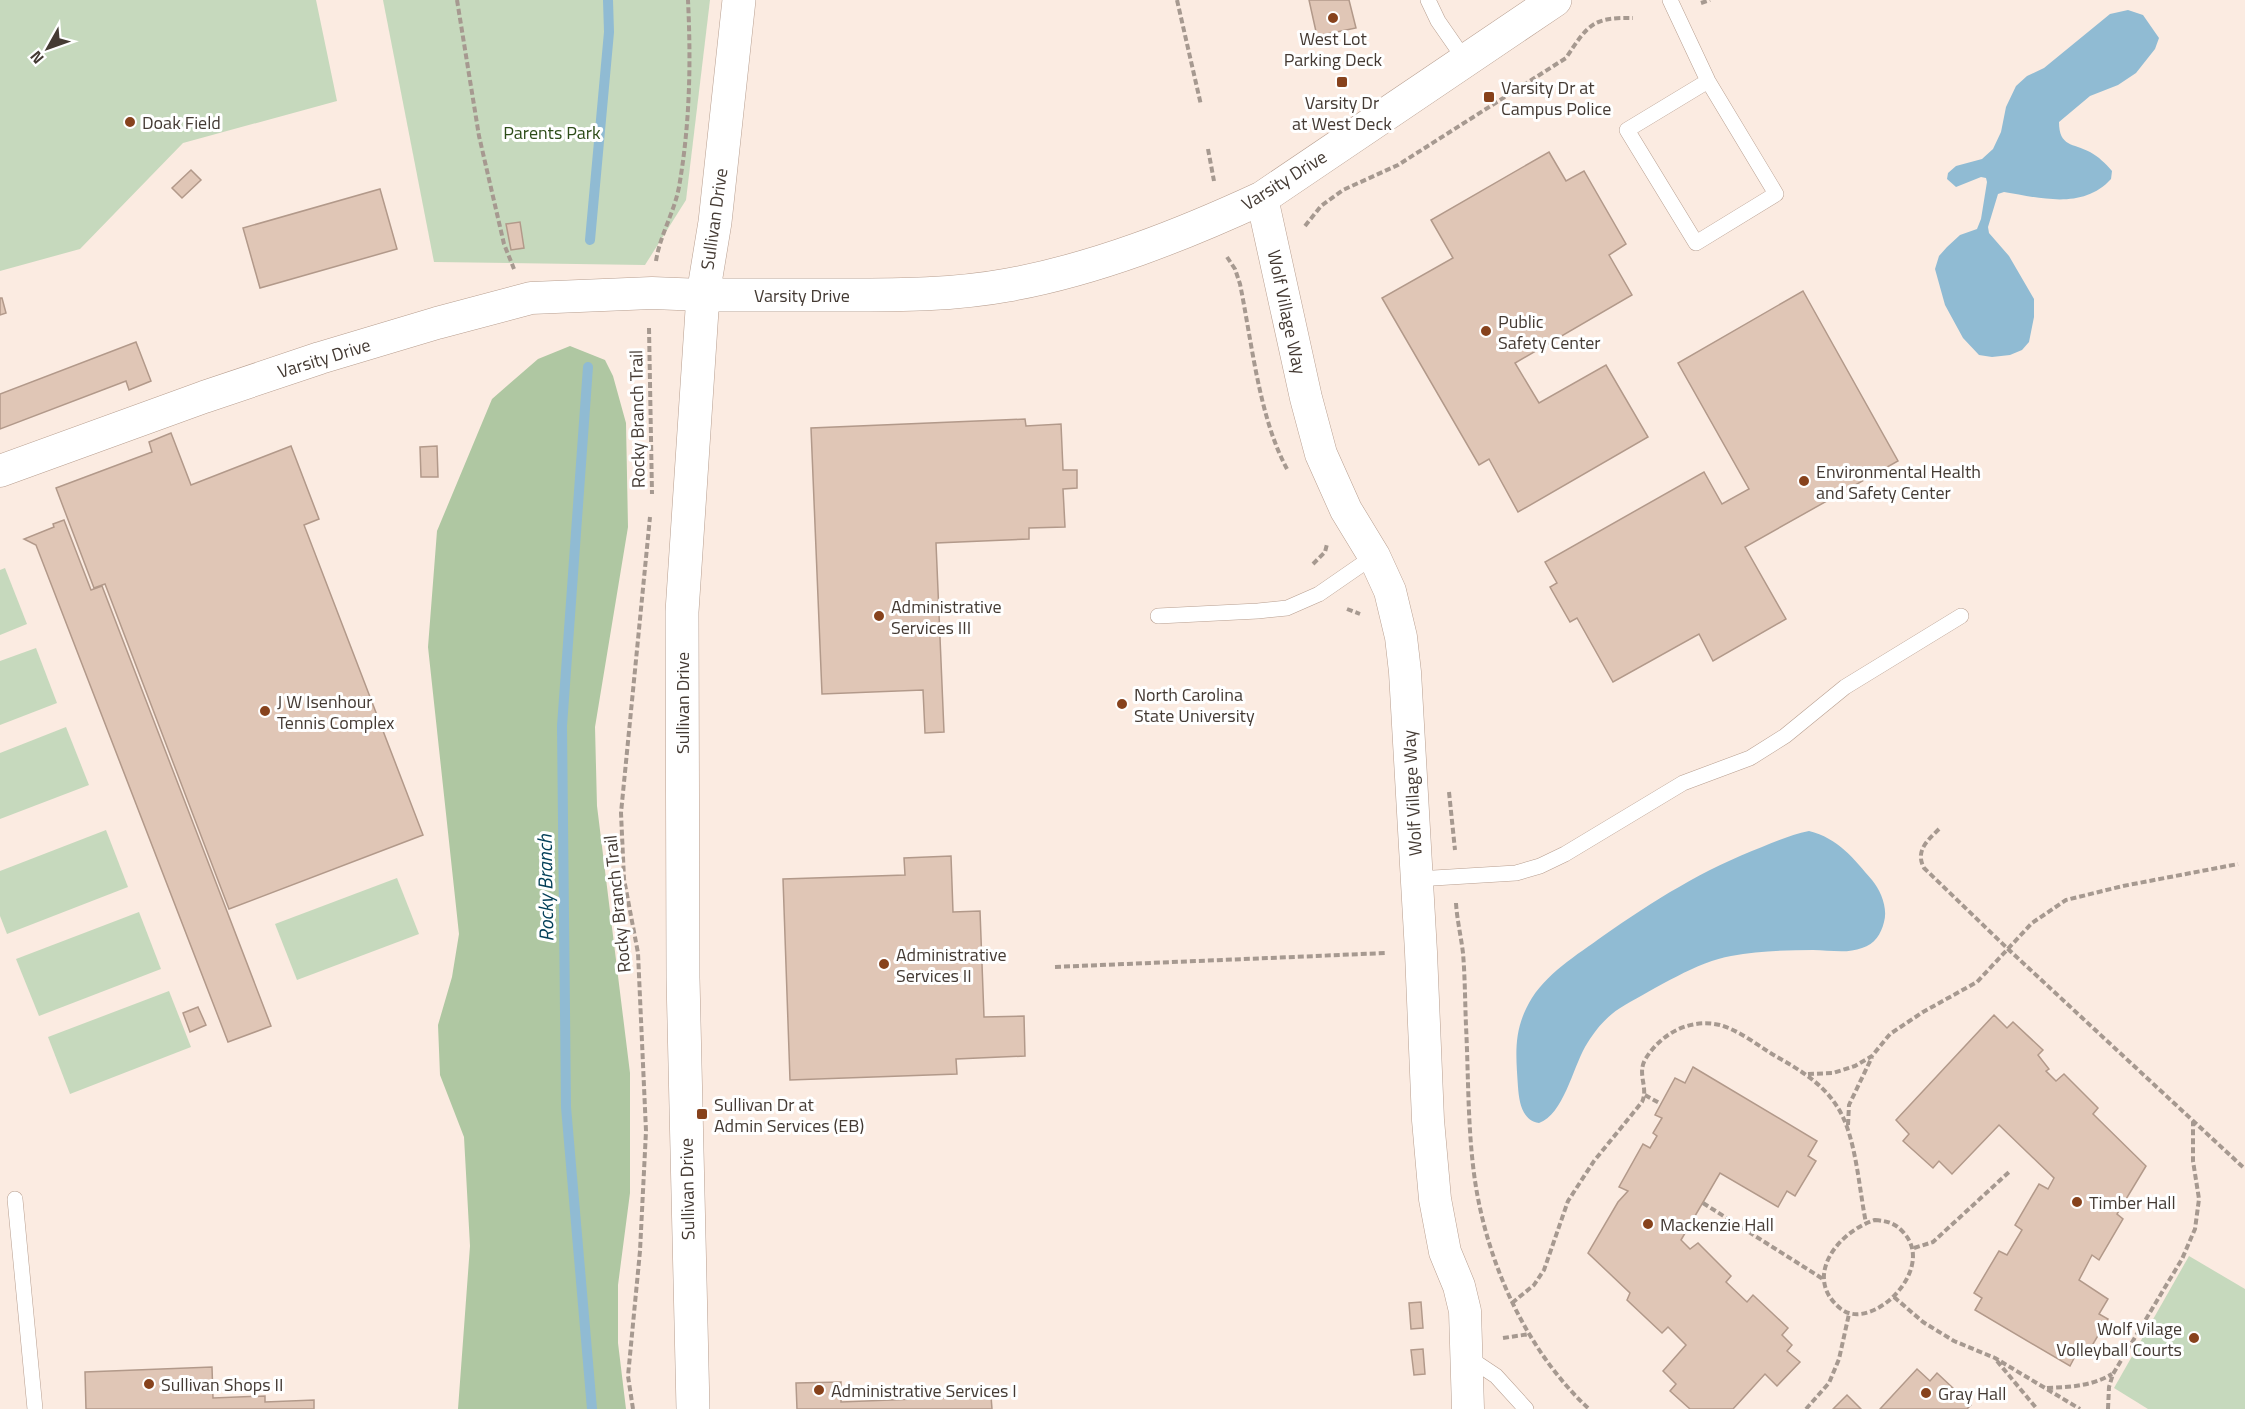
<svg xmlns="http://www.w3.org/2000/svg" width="2245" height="1409" viewBox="0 0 2245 1409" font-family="'Titillium Web',sans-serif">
  <rect width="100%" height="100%" fill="#fbebe1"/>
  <g fill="#c6d9bd">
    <path d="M0 0H316L337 101 183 143 80 249 0 271Z"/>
    <path d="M383 0H710L686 200 645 265 434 262Z"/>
    <path d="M5 568 27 624 0 635V570Z"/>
    <path d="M36 648 57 703 0 725V661Z"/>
    <path d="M66 727 89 785 0 819V753Z"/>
    <path d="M106 830 128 887 7 934 0 916V871Z"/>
    <path d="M397 878 419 934 297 980 275 924Z"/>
    <path d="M139 912 161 969 39 1016 16 959Z"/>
    <path d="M169 991 191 1047 70 1094 48 1037Z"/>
    <path d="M2189 1256 2245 1289V1409H2148L2114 1388Z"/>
  </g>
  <path fill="#afc7a2" d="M570 346 605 360 613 376 626 423 628 527 595 727 597 806 630 1073V1193L618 1285V1343L626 1409H458L470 1246 464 1137 440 1075 438 1025 452 977 459 934 428 647 437 531 492 399 538 359Z"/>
  <g fill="#90bbd3">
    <path d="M2128 10 2143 15 2159 38 2155 49 2136 73 2118 85 2090 96 2059 122C2059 147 2073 143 2090 152 2099 157 2105 163 2112 171L2111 179C2083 210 2040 198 2004 192L1998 194 1988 227 1989 233 2009 256 2034 299V317L2029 342 2022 350 2010 355 1992 357 1979 355 1963 338 1945 305 1935 269 1939 256 1947 247 1960 235 1977 229 1981 219 1987 182 1986 178 1981 177 1956 187 1947 179 1948 173 1956 166 1982 159 1993 149 2001 132 2006 107 2016 86 2027 76 2044 68 2110 14Z"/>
    <path d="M1809 831C1838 838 1854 859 1872 880 1881 891 1888 908 1884 922 1881 934 1875 944 1862 948 1847 954 1829 950 1813 950 1786 950 1758 951 1731 956 1699 961 1654 989 1625 1005 1607 1015 1595 1030 1585 1047 1573 1068 1563 1115 1539 1123 1522 1121 1519 1101 1518 1087 1516 1055 1513 1032 1529 1003 1545 974 1577 955 1603 936 1653 901 1704 869 1762 847 1777 841 1793 834 1809 831Z"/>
  </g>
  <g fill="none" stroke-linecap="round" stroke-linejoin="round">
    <g stroke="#90bbd3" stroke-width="10">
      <path d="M590 240 609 32 608 0"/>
      <path d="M588 367 562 726 566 1107 592 1409"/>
    </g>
  </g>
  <g fill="#e0c6b6" stroke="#b2998a" stroke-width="1.5">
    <path d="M1309 0H1349L1356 28 1317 36Z"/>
    <path d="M1549 152 1566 181 1584 171 1626 244 1609 255 1632 295 1515 363 1539 403 1606 365 1648 437 1518 512 1489 459 1479 465 1382 298 1453 258 1431 220Z"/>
    <path d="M191 170 201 180 182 198 172 188Z"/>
    <path d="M380 189 397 249 260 288 243 228Z"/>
    <path d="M520 222 524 248 511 250 506 224Z"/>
    <path d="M1803 291 1898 461 1745 547 1786 619 1713 661 1699 634 1613 682 1577 618 1570 622 1550 587 1557 583 1545 562 1704 472 1722 504 1749 489 1678 363Z"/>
    <path d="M0 298H2L6 313 0 315Z"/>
    <path d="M136 342 151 381 129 390 126 381 0 429V394Z"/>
    <path d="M1025 419 1026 426 1061 424 1063 470H1077V488L1063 489 1065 527 1029 528V539L936 543 944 732 925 733 923 690 822 694 811 428Z"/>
    <path d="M171 433 191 485 291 446 319 519 304 525 423 835 229 909 105 584 94 588 56 488 152 452 149 442Z"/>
    <path d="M437 446 438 477H421L420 447Z"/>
    <path d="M64 520 91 590 102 586 271 1026 228 1042 36 545 24 539 54 527 53 524Z"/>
    <path d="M951 856 953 912 980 911 984 1017 1024 1016 1025 1056 956 1059 957 1074 790 1080 783 879 905 875 904 858Z"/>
    <path d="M198 1007 206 1025 190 1032 183 1013Z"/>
    <path d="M1994 1015 2007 1028 2013 1022 2043 1050 2038 1055 2049 1069 2046 1071 2056 1081 2064 1074 2098 1108 2093 1114 2146 1166 2117 1214 2123 1219 2099 1260 2092 1255 2079 1280 2108 1299 2099 1314 2108 1319 2087 1354 2079 1349 2070 1366 1975 1310 1982 1298 1974 1293 1999 1251 2007 1255 2022 1230 2015 1225 2039 1184 2048 1189 2054 1178 1999 1125 1952 1174 1939 1161 1933 1168 1903 1141 1909 1134 1896 1120Z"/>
    <path d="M1693 1067 1817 1141 1808 1156 1816 1161 1795 1196 1787 1191 1778 1207 1720 1173 1681 1240 1690 1249 1698 1243 1731 1276 1726 1282 1747 1302 1753 1295 1788 1328 1782 1335 1792 1345 1787 1351 1800 1362 1777 1386 1765 1374 1733 1409H1690L1670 1391 1676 1384 1663 1371 1686 1345 1668 1327 1662 1333 1627 1300 1630 1293 1588 1253 1618 1202 1628 1191 1619 1187 1643 1144 1650 1148 1657 1136 1653 1133 1662 1118 1655 1115 1675 1078 1685 1083Z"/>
    <path d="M1421 1302 1423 1328 1411 1329 1409 1303Z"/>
    <path d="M1423 1349 1425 1374 1414 1375 1411 1350Z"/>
    <path d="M212 1367 213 1398 265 1396V1402L314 1400V1409H86L85 1372Z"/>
    <path d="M1917 1369 1930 1381 1937 1373 1971 1405 1967 1409H1880Z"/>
    <path d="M841 1382V1402L991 1396 992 1409H797L796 1383Z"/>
    <path d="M1847 1395 1861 1409H1833Z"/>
  </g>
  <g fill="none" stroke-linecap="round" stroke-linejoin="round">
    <g stroke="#b79e8f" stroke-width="16">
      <g id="service">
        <path d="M1428 0 1438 21 1465 60"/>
        <path d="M1670 0 1708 81 1776 194 1696 243 1627 130 1708 81"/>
        <path d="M1158 616 1258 611 1287 608 1319 594 1374 556"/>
        <path d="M1417 879 1516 873 1540 866 1565 854 1683 783 1750 758 1785 736 1845 687 1961 616"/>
        <path d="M15 1199 35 1409"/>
        <path d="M1466 1356 1496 1376 1526 1409"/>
      </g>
    </g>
    <g stroke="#b79e8f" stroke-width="33">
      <g id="minor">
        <path d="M1262 198 1306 398 1321 454 1346 510 1374 556 1390 591 1401 637 1405 672 1421 952 1428 1120 1435 1199 1445 1252 1459 1286 1465 1311 1468 1409"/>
        <path d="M0 471 204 397 320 358 437 323 531 298 652 293 703 295"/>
      </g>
    </g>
    <g stroke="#b79e8f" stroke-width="34">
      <g id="tertiary">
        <path d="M703 295C750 295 797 295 845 295 899 295 954 295 1008 285 1096 269 1182 235 1262 198L1555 0"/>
        <path d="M693 1409 683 978 682 612 703 295 715 222 739 0"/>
      </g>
    </g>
    <g stroke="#a69990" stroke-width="4" stroke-dasharray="6 3" stroke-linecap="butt">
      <path d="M457 0 479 136 504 244 514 269"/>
      <path d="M1177 0 1201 105"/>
      <path d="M1701 3 1710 0"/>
      <path d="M1208 149 1214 181"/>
      <path d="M1305 226 1321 206 1343 190 1398 165 1566 58C1588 25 1592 17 1633 18"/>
      <path d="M1227 257 1235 269 1240 284C1252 343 1259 417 1287 469"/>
      <path d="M656 261C660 235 674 213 679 187 690 124 691 63 688 0"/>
      <path d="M649 328 652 494"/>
      <path d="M1313 564 1325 552 1327 544"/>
      <path d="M1347 609 1360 614"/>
      <path d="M1449 792 1455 850"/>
      <path d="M1939 829C1927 841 1915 851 1924 868L2008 949 2245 1169"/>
      <path d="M1456 903C1457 920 1461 936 1463 953 1465 977 1465 1001 1466 1026 1469 1084 1467 1150 1480 1208 1496 1282 1533 1357 1589 1409"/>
      <path d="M1055 967 1387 953"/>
      <path d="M1808 1074 1833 1073 1855 1066 1872 1056 1890 1034 1923 1012 1977 982 2032 923 2066 900 2123 886 2238 864"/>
      <path d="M1645 1095 1661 1104"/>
      <path d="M1848 1125 1849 1105 1872 1057"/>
      <path d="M1703 1203 1823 1279"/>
      <path d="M1875 1220C1887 1221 1895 1223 1903 1232 1938 1268 1872 1333 1841 1309 1801 1277 1839 1231 1875 1220Z"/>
      <path d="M1914 1248 1933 1242 2009 1172"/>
      <path d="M1894 1297 1923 1322 1954 1341 1995 1358 2080 1409"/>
      <path d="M1512 1303 1534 1285 1544 1270 1568 1201 1594 1161 1642 1102C1649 1087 1636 1074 1646 1058 1662 1033 1690 1018 1720 1025 1738 1030 1756 1044 1772 1054 1798 1069 1822 1082 1838 1108 1856 1136 1859 1189 1866 1223"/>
      <path d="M1503 1338 1530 1334"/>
      <path d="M1997 1361 2037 1409"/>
      <path d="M2047 1388C2071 1387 2092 1386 2112 1374"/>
      <path d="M633 1409 628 1376 640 1251 646 1131 638 953 624 879 621 813 650 517"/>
      <path d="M1806 1409 1829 1383 1839 1359 1849 1314"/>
      <path d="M2108 1409 2109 1387 2113 1374 2182 1259 2195 1229 2199 1199 2193 1161V1122"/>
    </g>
    <use href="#service" stroke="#fff" stroke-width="15"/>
    <use href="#minor" stroke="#fff" stroke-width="32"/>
    <use href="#tertiary" stroke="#fff" stroke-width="33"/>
  </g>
  <g fill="#87421c" stroke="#fff" stroke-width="2">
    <circle cx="1333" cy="18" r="6"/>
    <rect x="1336" y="76" width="12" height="12" rx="3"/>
    <rect x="1483" y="91" width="12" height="12" rx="3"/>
    <circle cx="130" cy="122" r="6"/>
    <circle cx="1486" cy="331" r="6"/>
    <circle cx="1804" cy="481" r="6"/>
    <circle cx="879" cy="616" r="6"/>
    <circle cx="1122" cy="704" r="6"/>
    <circle cx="265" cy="711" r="6"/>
    <circle cx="884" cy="964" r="6"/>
    <rect x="696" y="1108" width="12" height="12" rx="3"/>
    <circle cx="2077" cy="1202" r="6"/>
    <circle cx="1648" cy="1224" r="6"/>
    <circle cx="2194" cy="1338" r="6"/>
    <circle cx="149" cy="1384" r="6"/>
    <circle cx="819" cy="1390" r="6"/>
    <circle cx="1926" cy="1393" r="6"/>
  </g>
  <g text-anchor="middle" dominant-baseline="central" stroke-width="6" stroke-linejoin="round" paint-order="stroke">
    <g font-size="18" fill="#443a33" stroke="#fff" text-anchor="start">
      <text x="1333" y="38" text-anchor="middle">West Lot<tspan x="1333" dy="21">Parking Deck</tspan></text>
      <text x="1501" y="87">Varsity Dr at<tspan x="1501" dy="21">Campus Police</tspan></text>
      <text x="1342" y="102" text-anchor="middle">Varsity Dr<tspan x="1342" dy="21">at West Deck</tspan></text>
      <text x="142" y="122">Doak Field</text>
      <text x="1498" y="321">Public<tspan x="1498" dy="21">Safety Center</tspan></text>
      <text x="1816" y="471">Environmental Health<tspan x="1816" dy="21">and Safety Center</tspan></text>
      <text x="891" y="606">Administrative<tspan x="891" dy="21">Services III</tspan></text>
      <text x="1134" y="694">North Carolina<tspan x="1134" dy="21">State University</tspan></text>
      <text x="277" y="701">J W Isenhour<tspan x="277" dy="21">Tennis Complex</tspan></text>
      <text x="896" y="954">Administrative<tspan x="896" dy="21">Services II</tspan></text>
      <text x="714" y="1104">Sullivan Dr at<tspan x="714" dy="21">Admin Services (EB)</tspan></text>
      <text x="2089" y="1202">Timber Hall</text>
      <text x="1660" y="1224">Mackenzie Hall</text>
      <text x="2182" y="1328" text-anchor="end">Wolf Vilage<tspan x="2182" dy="21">Volleyball Courts</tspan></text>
      <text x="161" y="1384">Sullivan Shops II</text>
      <text x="831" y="1390">Administrative Services I</text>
      <text x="1938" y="1393">Gray Hall</text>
    </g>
    <g font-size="18" fill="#2d4c18" stroke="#fff">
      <text x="552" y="132">Parents Park</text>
    </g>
    <g font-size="18" fill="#443a33" stroke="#fff">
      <text transform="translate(1284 180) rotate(-32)">Varsity Drive</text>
      <text transform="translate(714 219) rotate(-82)">Sullivan Drive</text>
      <text x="802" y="295">Varsity Drive</text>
      <text transform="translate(1287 312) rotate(78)">Wolf Village Way</text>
      <text transform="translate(324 358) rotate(-17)">Varsity Drive</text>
      <text transform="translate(637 419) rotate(-91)">Rocky Branch Trail</text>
      <text transform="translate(682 703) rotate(-90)">Sullivan Drive</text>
      <text transform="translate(1412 793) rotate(-93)">Wolf Village Way</text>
      <text transform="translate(617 904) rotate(-96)">Rocky Branch Trail</text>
      <text transform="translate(687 1189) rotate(-91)">Sullivan Drive</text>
    </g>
    <g font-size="20" font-style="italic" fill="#044059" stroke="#fff">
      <text transform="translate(545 888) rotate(-91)">Rocky Branch</text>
    </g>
  </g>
  <g transform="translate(48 48) rotate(230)" stroke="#ffffff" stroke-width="4.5" paint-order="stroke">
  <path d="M0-4.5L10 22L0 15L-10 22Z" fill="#443a33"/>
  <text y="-9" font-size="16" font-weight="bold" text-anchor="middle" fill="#443a33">N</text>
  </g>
</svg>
